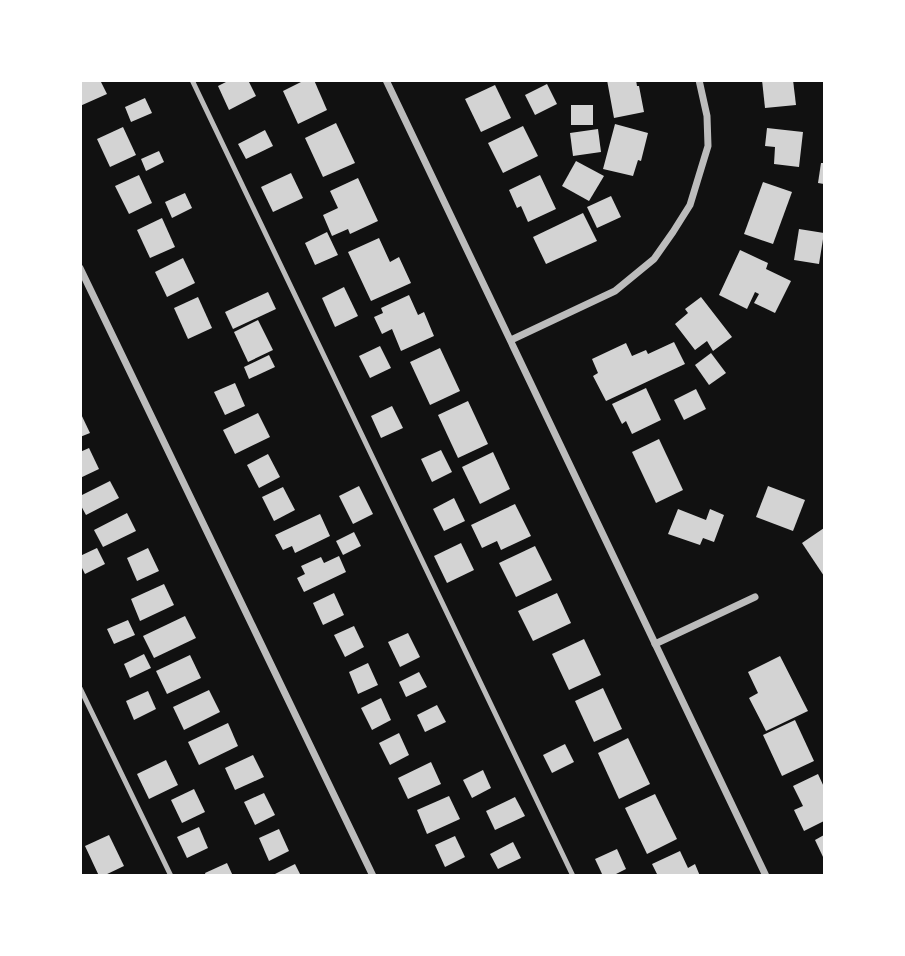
<svg xmlns="http://www.w3.org/2000/svg" width="905" height="956" viewBox="0 0 905 956" font-family="'Alegreya Sans',sans-serif">
  <rect width="100%" height="100%" fill="#111"/>
  <g fill="#d3d3d3">
    <path d="M80 80H100L107 94 80 106Z"/>
    <path d="M230 80H248L256 96 229 110 218 86Z"/>
    <path d="M305 80H314L327 110 298 124 283 91Z"/>
    <path d="M607 80H636L637 86H639L644 112 614 118Z"/>
    <path d="M762 80H793L796 105 765 108Z"/>
    <path d="M547 84 557 104 535 115 525 95Z"/>
    <path d="M495 85 511 118 481 132 465 99Z"/>
    <path d="M145 98 152 113 131 122 125 107Z"/>
    <rect x="571" y="105" width="22" height="20"/>
    <path d="M336 123 355 163 323 177 305 138Z"/>
    <path d="M615 124 648 133 641 161 638 160 633 176 603 169Z"/>
    <path d="M523 126 538 156 503 173 488 143Z"/>
    <path d="M123 127 136 155 110 167 97 139Z"/>
    <path d="M767 128 803 132 799 167 774 164 775 147 765 146Z"/>
    <path d="M598 129 601 152 573 156 570 133Z"/>
    <path d="M265 130 273 146 246 159 238 144Z"/>
    <path d="M159 151 164 162 146 171 141 159Z"/>
    <path d="M576 161 604 176 589 201 562 186Z"/>
    <path d="M821 163H824V184L818 183Z"/>
    <path d="M291 173 303 198 273 212 261 187Z"/>
    <path d="M139 175 152 203 129 214 115 186Z"/>
    <path d="M540 175 556 209 528 222 521 206 517 208 509 190Z"/>
    <path d="M358 178 378 221 350 234 348 229 332 236 323 215 338 208 330 191Z"/>
    <path d="M763 182 792 192 773 244 744 234Z"/>
    <path d="M185 193 192 208 172 218 165 202Z"/>
    <path d="M611 196 621 217 597 228 587 207Z"/>
    <path d="M583 213 597 241 546 264 533 237Z"/>
    <path d="M162 218 175 247 150 258 137 230Z"/>
    <path d="M799 229 824 233 819 264 794 260Z"/>
    <path d="M327 232 338 255 315 265 305 243Z"/>
    <path d="M379 238 390 262 399 257 411 283 371 301 348 252Z"/>
    <path d="M740 250 768 263 766 269 791 281 775 313 754 303 759 294 755 292 747 309 719 295Z"/>
    <path d="M183 258 195 283 167 297 155 272Z"/>
    <path d="M344 287 358 316 335 327 322 298Z"/>
    <path d="M268 292 276 309 233 329 225 312Z"/>
    <path d="M409 295 418 315 424 312 434 336 401 351 392 329 382 334 374 317 383 313 381 308Z"/>
    <path d="M198 297 212 328 188 339 174 308Z"/>
    <path d="M701 297 732 337 713 351 707 341 695 350 675 324 688 313 685 309Z"/>
    <path d="M258 320 273 350 248 362 234 332Z"/>
    <path d="M674 342 685 364 606 401 593 376 598 373 592 359 626 343 632 356 646 350 648 354Z"/>
    <path d="M380 346 391 368 370 378 359 356Z"/>
    <path d="M440 348 460 391 430 405 410 362Z"/>
    <path d="M711 353 726 373 709 385 695 365Z"/>
    <path d="M269 355 275 367 249 379 244 367Z"/>
    <path d="M235 383 245 406 225 415 214 392Z"/>
    <path d="M646 388 661 420 632 434 626 421 622 424 612 404Z"/>
    <path d="M696 389 706 409 684 420 674 400Z"/>
    <path d="M468 401 488 444 458 458 438 415Z"/>
    <path d="M392 406 403 428 381 438 371 416Z"/>
    <path d="M80 412 90 433 80 437Z"/>
    <path d="M258 413 270 437 235 454 223 430Z"/>
    <path d="M659 439 683 490 656 503 632 452Z"/>
    <path d="M89 448 99 469 80 478V452Z"/>
    <path d="M441 450 452 472 432 482 421 459Z"/>
    <path d="M493 452 510 489 480 504 462 467Z"/>
    <path d="M268 454 280 477 259 488 247 465Z"/>
    <path d="M110 481 119 498 86 515 80 504V496Z"/>
    <path d="M359 486 373 514 353 524 339 496Z"/>
    <path d="M768 486 805 500 793 531 756 517Z"/>
    <path d="M283 487 295 510 274 521 262 497Z"/>
    <path d="M454 498 465 521 444 531 433 509Z"/>
    <path d="M515 504 531 536 501 550 497 541 482 548 471 525Z"/>
    <path d="M678 509 706 520 710 509 724 515 714 542 703 538 700 545 668 534Z"/>
    <path d="M127 513 136 531 103 547 94 530Z"/>
    <path d="M320 514 330 536 295 553 292 546 283 550 275 535Z"/>
    <path d="M824 528V576L802 543Z"/>
    <path d="M354 532 361 546 343 555 336 541Z"/>
    <path d="M461 543 474 570 447 583 434 556Z"/>
    <path d="M535 546 552 580 516 597 499 563Z"/>
    <path d="M97 548 105 564 85 574 80 564V556Z"/>
    <path d="M148 548 159 571 137 581 127 558Z"/>
    <path d="M339 556 346 572 304 592 297 578 305 574 301 566 321 557 324 563Z"/>
    <path d="M164 584 174 605 140 621 131 599Z"/>
    <path d="M334 593 344 615 323 625 313 603Z"/>
    <path d="M557 593 571 623 533 641 518 611Z"/>
    <path d="M185 616 196 638 154 658 143 636Z"/>
    <path d="M128 620 135 635 114 644 107 629Z"/>
    <path d="M354 626 364 647 345 657 334 635Z"/>
    <path d="M408 633 420 657 400 667 388 642Z"/>
    <path d="M584 639 601 675 569 690 552 654Z"/>
    <path d="M144 654 151 668 130 678 124 664Z"/>
    <path d="M190 655 201 678 167 694 156 671Z"/>
    <path d="M780 656 808 711 766 731 749 698 758 693 748 672Z"/>
    <path d="M368 663 378 685 358 694 349 672Z"/>
    <path d="M419 672 427 687 406 697 399 682Z"/>
    <path d="M603 688 622 729 594 742 575 701Z"/>
    <path d="M209 690 220 712 184 730 173 707Z"/>
    <path d="M148 691 156 709 134 720 126 701Z"/>
    <path d="M381 698 391 720 372 730 361 708Z"/>
    <path d="M437 705 446 722 425 732 417 715Z"/>
    <path d="M795 720 814 761 782 776 763 735Z"/>
    <path d="M228 723 238 746 199 765 188 742Z"/>
    <path d="M399 733 409 755 390 765 379 743Z"/>
    <path d="M628 738 650 784 619 799 598 753Z"/>
    <path d="M565 744 574 762 552 773 543 755Z"/>
    <path d="M253 755 264 777 235 790 225 768Z"/>
    <path d="M166 760 178 785 149 799 137 774Z"/>
    <path d="M431 762 441 784 408 799 398 778Z"/>
    <path d="M483 770 491 788 472 798 463 780Z"/>
    <path d="M818 774 824 787V821L804 831 794 810 803 806 793 786Z"/>
    <path d="M194 789 205 812 182 823 171 800Z"/>
    <path d="M264 793 275 815 255 825 244 802Z"/>
    <path d="M655 794 677 839 647 854 625 808Z"/>
    <path d="M449 796 460 819 427 834 417 810Z"/>
    <path d="M515 797 525 816 495 830 486 811Z"/>
    <path d="M199 827 208 848 187 858 177 837Z"/>
    <path d="M279 829 289 851 269 861 259 838Z"/>
    <path d="M109 835 124 866 103 876H99L85 846Z"/>
    <path d="M824 835V859L815 840Z"/>
    <path d="M455 836 465 857 445 867 435 845Z"/>
    <path d="M513 842 521 858 498 869 490 854Z"/>
    <path d="M617 849 626 869 612 876H603L595 859Z"/>
    <path d="M680 851 688 868 695 864 700 876H658L652 864Z"/>
    <path d="M227 863 233 876H206L205 873Z"/>
    <path d="M295 864 301 876H276L275 874Z"/>
  </g>
  <g fill="none" stroke-linecap="round" stroke-linejoin="round">
    <g stroke="#bcbcbc" stroke-width="5">
      <path d="M192 80 573 876"/>
      <path d="M80 688 171 876"/>
    </g>
    <g stroke="#bcbcbc" stroke-width="7">
      <path d="M386 80 766 876"/>
      <path d="M80 268 373 876"/>
      <path d="M511 340 615 291 654 259 673 232 690 205 708 146 707 116 699 80"/>
      <path d="M655 644 755 597"/>
    </g>
  </g>
  <rect width="905" height="956" fill="none" stroke="#ffffff" stroke-width="164"/>
</svg>
